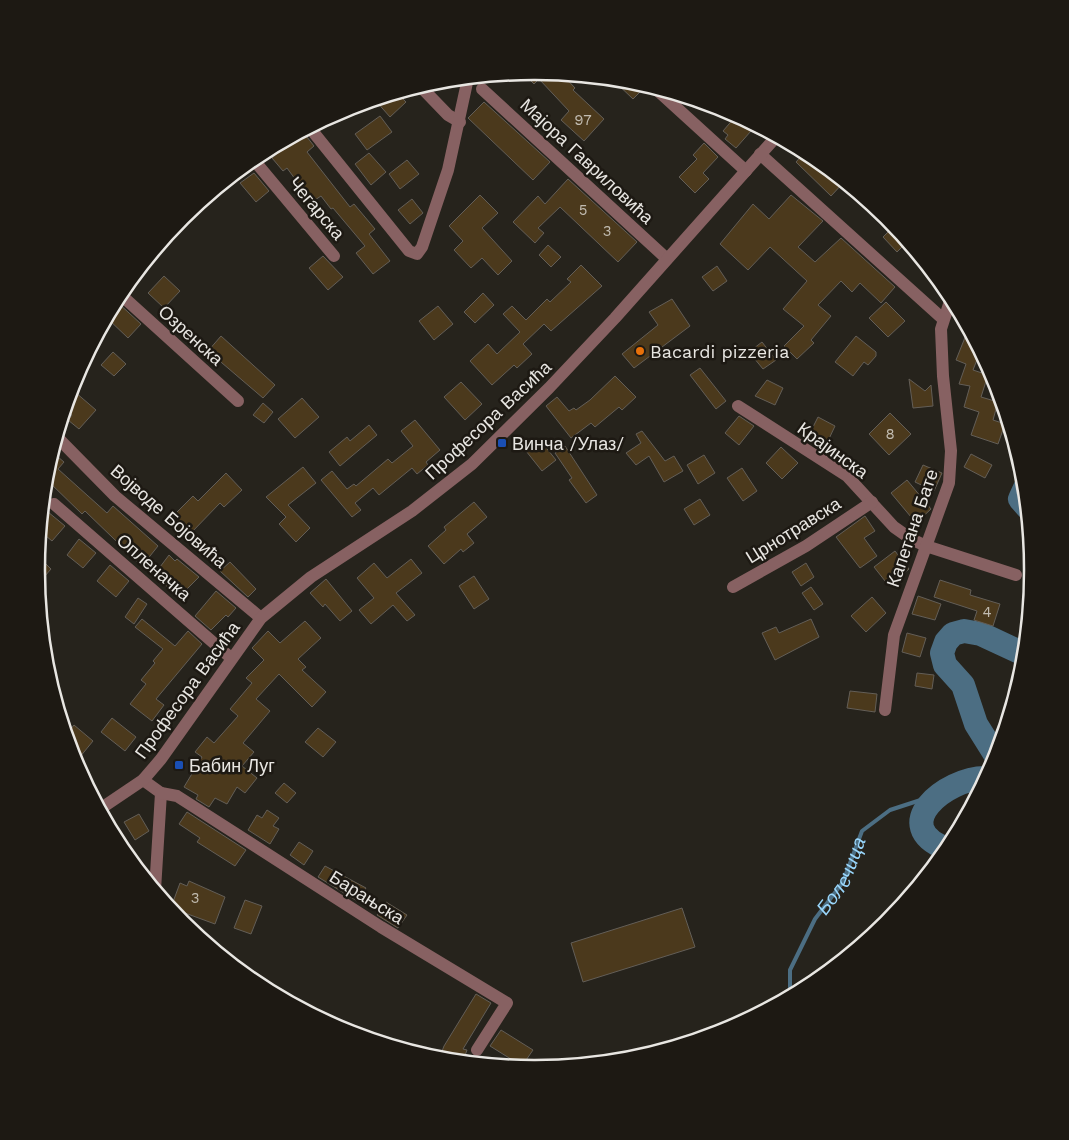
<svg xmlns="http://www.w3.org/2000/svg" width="1069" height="1140" viewBox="0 0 1069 1140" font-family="'Work Sans',sans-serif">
  <rect width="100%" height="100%" fill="#26231c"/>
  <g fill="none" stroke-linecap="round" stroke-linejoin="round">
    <path stroke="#4c6e83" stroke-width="4" id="s1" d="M790 996V970L815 919 843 882 862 831 890 810 936 795"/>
    <g stroke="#4c6e83" stroke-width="24">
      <path d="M1025 488 1020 499 1027 507"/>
      <path d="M996 756 976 724 963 685 945 665 942 653 946 642 953 634 964 631 981 634 1024 654"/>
      <path d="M947 849C887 826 946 778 985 778"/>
    </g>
  </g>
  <g fill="#4b391c" stroke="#635e57">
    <path d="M535 72 562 74 575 88 573 90 604 119 584 141 561 120 569 111 539 79 534 84 523 73Z"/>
    <path d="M612 79 632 81 646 86 633 99Z"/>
    <path d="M397 93 406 102 390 117 375 100Z"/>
    <path d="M484 102 550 162 533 180 468 118Z"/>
    <path d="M380 116 392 132 367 150 355 134Z"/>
    <path d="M735 117 751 131 736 148 725 139 728 135 723 131Z"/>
    <path d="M303 132 314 146 307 152 350 207 354 204 375 229 369 234 390 261 373 274 356 253 365 246 333 208 331 209 321 196 312 202 287 168 283 171 272 158Z"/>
    <path d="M704 143 718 157 703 173 709 179 695 193 679 177 697 159 693 155Z"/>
    <path d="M805 152 844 182 831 196 796 162Z"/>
    <path d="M369 153 386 172 371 185 355 164Z"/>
    <path d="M407 160 419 174 400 189 389 174Z"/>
    <path d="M254 173 269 191 256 202 240 183Z"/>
    <path d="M568 179 637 242 618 262 560 207 538 228 544 233 535 243 513 222 538 196 545 204Z"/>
    <path d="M480 195 498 213 482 228 512 261 498 275 482 258 471 268 454 250 463 241 449 226Z"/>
    <path d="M791 195 823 221 798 247 815 262 841 238 895 287 881 303 860 283 852 292 841 281 818 305 831 316 811 340 814 343 797 359 784 346 804 326 783 309 807 281 770 247 748 270 720 244 753 204 769 219Z"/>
    <path d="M412 199 423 213 410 224 398 210Z"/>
    <path d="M894 226 907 242 897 252 883 237Z"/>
    <path d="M548 245 561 257 551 267 539 255Z"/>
    <path d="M323 256 343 277 328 290 309 268Z"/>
    <path d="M581 265 602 286 551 331 544 324 523 344 532 354 517 368 514 365 492 385 470 361 488 344 497 354 520 332 503 314 512 306 526 320 547 299 550 302 571 282 567 279Z"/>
    <path d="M717 266 727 281 713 291 702 277Z"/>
    <path d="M164 276 180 291 164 308 148 293Z"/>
    <path d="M483 293 494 305 475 323 464 312Z"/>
    <path d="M672 299 690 326 634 368 622 354 658 325 649 312Z"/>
    <path d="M116 301 141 324 128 338 107 318Z"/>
    <path d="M886 302 905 321 888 337 869 318Z"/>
    <path d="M438 306 453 324 434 340 419 321Z"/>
    <path d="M968 330 980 352 973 370 988 375 981 397 998 402 993 420 1005 424 998 444 971 435 979 412 964 407 970 386 959 384 966 364 956 360Z"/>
    <path d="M221 336 275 385 263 398 208 351Z"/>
    <path d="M856 336 876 352V356L868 365 864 362 853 376 835 362Z"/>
    <path d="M762 342 776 360 763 369 749 352Z"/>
    <path d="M113 352 126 364 114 376 101 365Z"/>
    <path d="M700 368 726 401 716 409 690 375Z"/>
    <path d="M615 376 636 397 622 410 619 407 595 427 591 423 571 438 546 406 557 397 569 411 574 408 576 410 590 400Z"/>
    <path d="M909 379 925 391 931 385 933 406 913 408Z"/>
    <path d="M767 380 783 388 775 405 755 396Z"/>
    <path d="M461 382 482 404 465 420 444 397Z"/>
    <path d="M75 392 96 410 79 429 68 420 72 415 65 409 68 399Z"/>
    <path d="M302 398 319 417 295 438 278 419Z"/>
    <path d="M263 403 273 412 264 423 253 415Z"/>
    <path d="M890 413 911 434 889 455 869 434Z"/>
    <path d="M739 416 754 426 739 445 725 433Z"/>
    <path d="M818 417 835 426 827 443 809 435Z"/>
    <path d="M415 420 440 450 426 462 428 465 417 474 412 468 379 495 373 488 355 503 361 510 352 517 321 480 332 471 347 489 354 484 356 486 388 459 392 463 413 446 401 431Z"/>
    <path d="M369 425 377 435 340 466 329 452 347 437 350 441Z"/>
    <path d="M642 431 665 461 674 456 683 471 664 482 649 456 636 465 626 453 641 443 636 434Z"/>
    <path d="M540 440 556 460 542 471 526 451Z"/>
    <path d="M565 446 597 495 586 503 569 480 572 478 555 453Z"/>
    <path d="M781 447 798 463 782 479 766 463Z"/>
    <path d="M52 452 64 462 58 469 107 513 113 506 158 546 142 566 85 511 82 514 48 481 45 485Z"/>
    <path d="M971 454 992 465 985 478 964 467Z"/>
    <path d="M704 455 715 473 698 484 687 465Z"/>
    <path d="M923 465 942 473 934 491 915 482Z"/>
    <path d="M303 467 316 483 288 505 310 528 296 542 279 524 286 517 266 497Z"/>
    <path d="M742 468 757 491 743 501 727 478Z"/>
    <path d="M226 473 242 490 224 507 220 503 191 533 173 516 193 496 198 501Z"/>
    <path d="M907 480 931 509 916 523 891 493Z"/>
    <path d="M700 499 710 515 694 525 684 509Z"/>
    <path d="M474 502 487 517 467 534 474 543 463 552 461 549 444 564 428 546 446 530 444 527Z"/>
    <path d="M42 507 65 526 52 541 40 531Z"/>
    <path d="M865 516 875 531 864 538 877 556 860 568 836 537Z"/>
    <path d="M79 539 96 553 83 568 67 555Z"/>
    <path d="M895 551 909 569 889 586 874 567Z"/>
    <path d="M169 555 175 561 177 559 199 577 179 597 154 575Z"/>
    <path d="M38 556 51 569 38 584 36 570Z"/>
    <path d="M411 559 422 573 396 593 415 615 407 621 393 605 371 624 359 610 374 598 357 578 374 563 387 578Z"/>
    <path d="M230 562 256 589 248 597 220 571Z"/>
    <path d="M806 563 814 577 801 586 792 572Z"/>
    <path d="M110 565 129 581 116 597 97 581Z"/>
    <path d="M474 576 489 599 474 609 459 586Z"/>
    <path d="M326 579 352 611 340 621 325 604 323 607 310 593Z"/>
    <path d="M940 580 971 590 970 595 1000 604 993 626 974 620 977 611 934 597Z"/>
    <path d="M811 587 823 604 814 610 802 593Z"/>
    <path d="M216 591 236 608 228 617 226 615 211 630 195 616Z"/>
    <path d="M918 596 941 604 935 620 912 614Z"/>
    <path d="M872 597 886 613 866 632 851 616Z"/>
    <path d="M138 598 147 604 134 624 125 617Z"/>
    <path d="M142 619 175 646 188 631 202 644 156 699 164 705 152 721 130 704 146 684 141 680 155 663 153 661 163 649 135 627Z"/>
    <path d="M811 619 819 637 775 660 762 633 776 627 779 633Z"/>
    <path d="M305 621 321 638 298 659 306 667 302 670 326 692 312 707 279 674 256 699 270 711 243 743 254 752 242 766 257 778 245 793 237 787 227 804 215 798 209 807 196 799 198 795 184 787 202 757 195 752 207 737 214 743 238 716 230 709 252 683 246 678 264 660 252 648 268 631 280 643Z"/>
    <path d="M907 633 926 638 920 657 902 652Z"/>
    <path d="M917 673 934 675 932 689 915 686Z"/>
    <path d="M850 691 877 694 875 712 847 708Z"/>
    <path d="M112 718 136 737 125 751 101 732Z"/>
    <path d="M74 725 93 741 75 763 66 735Z"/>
    <path d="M318 728 336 742 323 757 305 742Z"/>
    <path d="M284 783 296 793 287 803 275 793Z"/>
    <path d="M267 810 279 818 273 826 279 829 270 844 248 830 257 815 262 818Z"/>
    <path d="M187 812 246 850 235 866 197 842 200 838 179 824Z"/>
    <path d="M139 814 149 831 135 840 124 822Z"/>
    <path d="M299 842 313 851 304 865 290 855Z"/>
    <path d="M325 866 366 888 357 901 318 877Z"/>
    <path d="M189 881 225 897 215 924 174 909 177 904 173 902 180 883 187 886Z"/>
    <path d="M245 900 262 906 251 934 234 928Z"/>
    <path d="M386 902 407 915 398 928 377 915Z"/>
    <path d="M682 908 695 947 583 982 571 943Z"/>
    <path d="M476 994 491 1003 463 1049 467 1050 463 1061 439 1059 444 1046Z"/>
    <path d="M501 1030 533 1050 522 1066 490 1046Z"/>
  </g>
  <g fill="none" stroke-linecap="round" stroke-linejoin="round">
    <g stroke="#876162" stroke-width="12">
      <path d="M420 86 448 115 460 122"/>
      <path d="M482 89 667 259"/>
      <path d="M656 89 746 171"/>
      <path d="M310 128 409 251 417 254 422 247 448 170 468 78"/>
      <path d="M760 154 943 319"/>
      <path d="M253 159 334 256"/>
      <path d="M120 294 238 401"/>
      <path d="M738 406 847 476 894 527 911 539 926 546 1016 575"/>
      <path d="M57 437 115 496 261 618"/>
      <path d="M54 504 231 658"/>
      <path d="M733 587 806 546 872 502"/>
      <path d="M885 710 894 635 949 483 951 451 943 376 941 329 951 298"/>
      <path d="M143 780 161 793 155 890"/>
      <path d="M161 793 177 796 381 927 507 1003 477 1050"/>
      <path d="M100 809 143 780 161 759 261 618 311 577 412 511 472 464 549 388 615 318 776 137"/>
    </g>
  </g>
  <circle fill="#e8710a" stroke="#1d1913" stroke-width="2" cx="640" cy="351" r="5"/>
  <g fill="#1a4fb4" stroke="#1d1913" stroke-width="2">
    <rect x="497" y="438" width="10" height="10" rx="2.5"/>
    <rect x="174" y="760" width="10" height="10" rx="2.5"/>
  </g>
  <g text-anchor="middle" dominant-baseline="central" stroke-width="5" stroke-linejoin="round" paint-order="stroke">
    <g font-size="15" fill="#c1bbb0">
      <text x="583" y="120">97</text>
      <text x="583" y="210">5</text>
      <text x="607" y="231">3</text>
      <text x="890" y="434">8</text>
      <text x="987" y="612">4</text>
      <text x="195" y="898">3</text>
    </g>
    <g font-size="18" fill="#e8e6e2" stroke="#1d1913">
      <text transform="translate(587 161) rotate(43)">Мајора Гавриловића</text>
      <text transform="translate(317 208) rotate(50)">Чегарска</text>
      <text transform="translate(191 335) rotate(42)">Озренска</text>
      <text transform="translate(488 420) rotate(-43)">Професора Васића</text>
      <text transform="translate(833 450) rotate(36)">Крајинска</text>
      <text transform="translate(169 516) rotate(41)">Војводе Бојовића</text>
      <text transform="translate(912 528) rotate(-71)">Капетана Бате</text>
      <text transform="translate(793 530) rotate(-32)">Црнотравска</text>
      <text transform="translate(154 567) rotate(41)">Опленачка</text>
      <text transform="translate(187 690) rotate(-54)">Професора Васића</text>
      <text transform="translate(367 897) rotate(32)">Барањска</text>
    </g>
    <g font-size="18" fill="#e8e6e2" stroke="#1d1913" text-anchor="start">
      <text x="650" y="351">Bacardi pizzeria</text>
      <text x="512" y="443">Винча /Улаз/</text>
      <text x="189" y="765">Бабин Луг</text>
    </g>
    <g font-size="19" font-style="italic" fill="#99d6fb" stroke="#1d1913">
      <text stroke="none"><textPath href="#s1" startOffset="134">Болечица</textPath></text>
    </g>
  </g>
  <path d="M0 0H1069V1140H0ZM534 80H535A489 489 0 0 1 1024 569V571A489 489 0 0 1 535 1060H534A489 489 0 0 1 45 571V569A489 489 0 0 1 534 80Z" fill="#1d1913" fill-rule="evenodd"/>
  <path fill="none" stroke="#e8e6e2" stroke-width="2.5" d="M534 80H535A489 489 0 0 1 1024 569V571A489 489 0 0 1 535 1060H534A489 489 0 0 1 45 571V569A489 489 0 0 1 534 80Z"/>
</svg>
